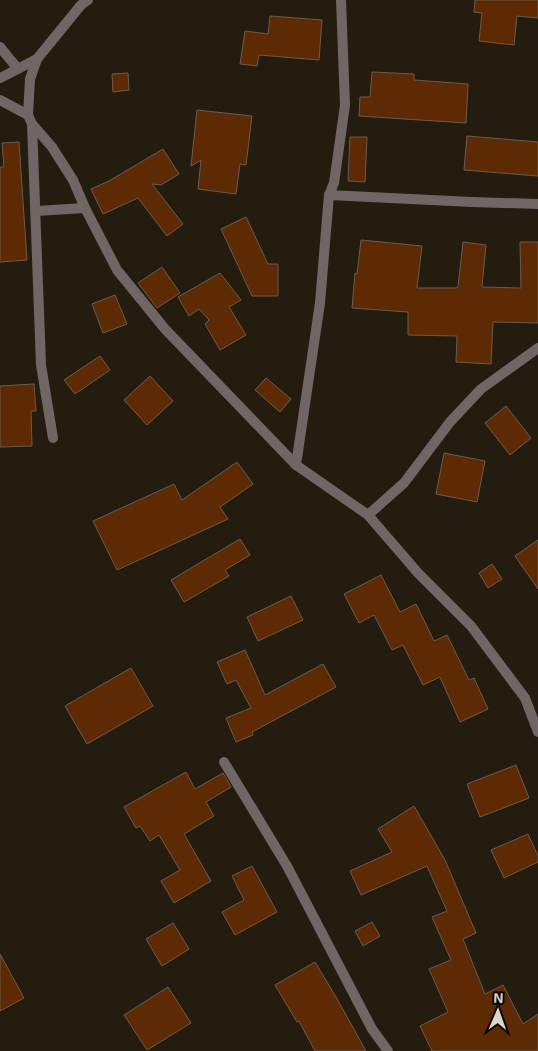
<svg xmlns="http://www.w3.org/2000/svg" width="538" height="1051" viewBox="0 0 538 1051" font-family="'Exo 2',sans-serif">
  <rect width="100%" height="100%" fill="#251c10"/>
  <g fill="#5e2a03" stroke="#6b5b52">
    <path d="M475 0H538V18L517 16 514 45 479 41 482 13 474 12Z"/>
    <path d="M270 16 322 20 319 60 259 55 257 66 240 64 245 31 268 34Z"/>
    <path d="M372 72 414 74V80L468 84 466 123 359 116 360 97H370Z"/>
    <path d="M128 73 129 90 113 92 112 74Z"/>
    <path d="M197 110 252 116 246 165 240 164 236 194 198 189 201 160 191 166Z"/>
    <path d="M467 136 538 142V176L464 170Z"/>
    <path d="M350 137H367L365 182 348 181Z"/>
    <path d="M19 142 27 260 0 262V167H4L2 143Z"/>
    <path d="M163 149 179 174 161 185 152 184 183 224 167 236 138 198 103 214 91 189 109 181Z"/>
    <path d="M246 217 268 264H278V296H252L221 229Z"/>
    <path d="M361 240 422 246 417 288H456L458 287 463 242 486 245 482 287 521 288 520 242H538V323L493 322 491 364 456 362 457 336 408 335V312L352 308 355 273 357 274Z"/>
    <path d="M162 267 180 293 157 308 138 283Z"/>
    <path d="M220 273 241 300 229 307 246 335 220 350 205 324 209 320 199 309 189 316 178 297Z"/>
    <path d="M115 295 127 324 103 333 92 304Z"/>
    <path d="M100 356 110 370 75 394 64 380Z"/>
    <path d="M150 376 173 401 147 425 124 400Z"/>
    <path d="M266 378 291 399 280 412 255 390Z"/>
    <path d="M34 384 36 411H31L32 446 0 447V386Z"/>
    <path d="M506 406 531 438 510 455 485 423Z"/>
    <path d="M444 453 485 461 477 502 436 494Z"/>
    <path d="M237 462 253 484 220 507 228 519 117 570 93 521 174 484 182 500Z"/>
    <path d="M240 539 250 555 225 570 229 576 184 602 171 580Z"/>
    <path d="M538 540V589L515 556Z"/>
    <path d="M492 564 502 579 488 588 479 573Z"/>
    <path d="M381 575 400 612 416 604 434 641 447 635 469 680 474 678 488 709 460 722 440 677 423 685 403 645 392 650 374 615 359 623 344 594Z"/>
    <path d="M291 596 303 620 258 641 247 617Z"/>
    <path d="M245 650 265 695 323 664 336 687 252 732 253 735 236 742 226 718 251 708 236 680 227 684 217 662Z"/>
    <path d="M131 668 153 706 87 744 65 706Z"/>
    <path d="M516 765 529 798 480 817 467 784Z"/>
    <path d="M186 772 195 789 223 773 231 787 206 802 214 816 184 834 211 881 174 903 161 881 180 870 159 835 150 841 140 826 136 828 124 807Z"/>
    <path d="M414 806 445 860 476 933 463 939 485 994 503 985 523 1024 538 1014V1051H432L420 1026 448 1012 429 969 451 960 432 917 447 911 427 866 361 895 350 871 392 852 378 829Z"/>
    <path d="M528 834 538 856V862L504 878 491 850Z"/>
    <path d="M252 866 277 912 235 935 222 912 244 900 232 876Z"/>
    <path d="M372 922 380 936 363 946 355 931Z"/>
    <path d="M173 923 189 949 162 966 146 939Z"/>
    <path d="M0 954 24 998 0 1011Z"/>
    <path d="M315 962 336 997 366 1051H315L299 1021 297 1022 275 985Z"/>
    <path d="M168 987 191 1023 147 1050 124 1015Z"/>
  </g>
  <g fill="none" stroke-linecap="round" stroke-linejoin="round">
    <g stroke="#6f6665" stroke-width="10">
      <path d="M0 47 18 69"/>
      <path d="M0 78 37 59"/>
      <path d="M0 100 28 115 32 124 52 147 73 180 85 208 117 270 165 329 296 465 368 515 418 573 471 626 525 698 538 732"/>
      <path d="M28 115 30 79 37 59 81 5 88 0"/>
      <path d="M32 124 41 365 53 438"/>
      <path d="M329 195 334 183 345 105 341 0"/>
      <path d="M36 211 85 208"/>
      <path d="M296 465 320 303 329 195 472 202 538 204"/>
      <path d="M368 515 404 483 450 422 481 389 538 348"/>
      <path d="M224 762 287 866 372 1029 388 1051"/>
    </g>
  </g>
  <g transform="translate(498 1011) rotate(2)" stroke="#0b0704" stroke-width="4" paint-order="stroke">
  <path d="M0-4L9 19L0 12L-9 19Z" fill="#dbd5ce"/>
  <text y="-8" font-size="14" font-weight="bold" text-anchor="middle" fill="#dbd5ce">N</text>
  </g>
</svg>
